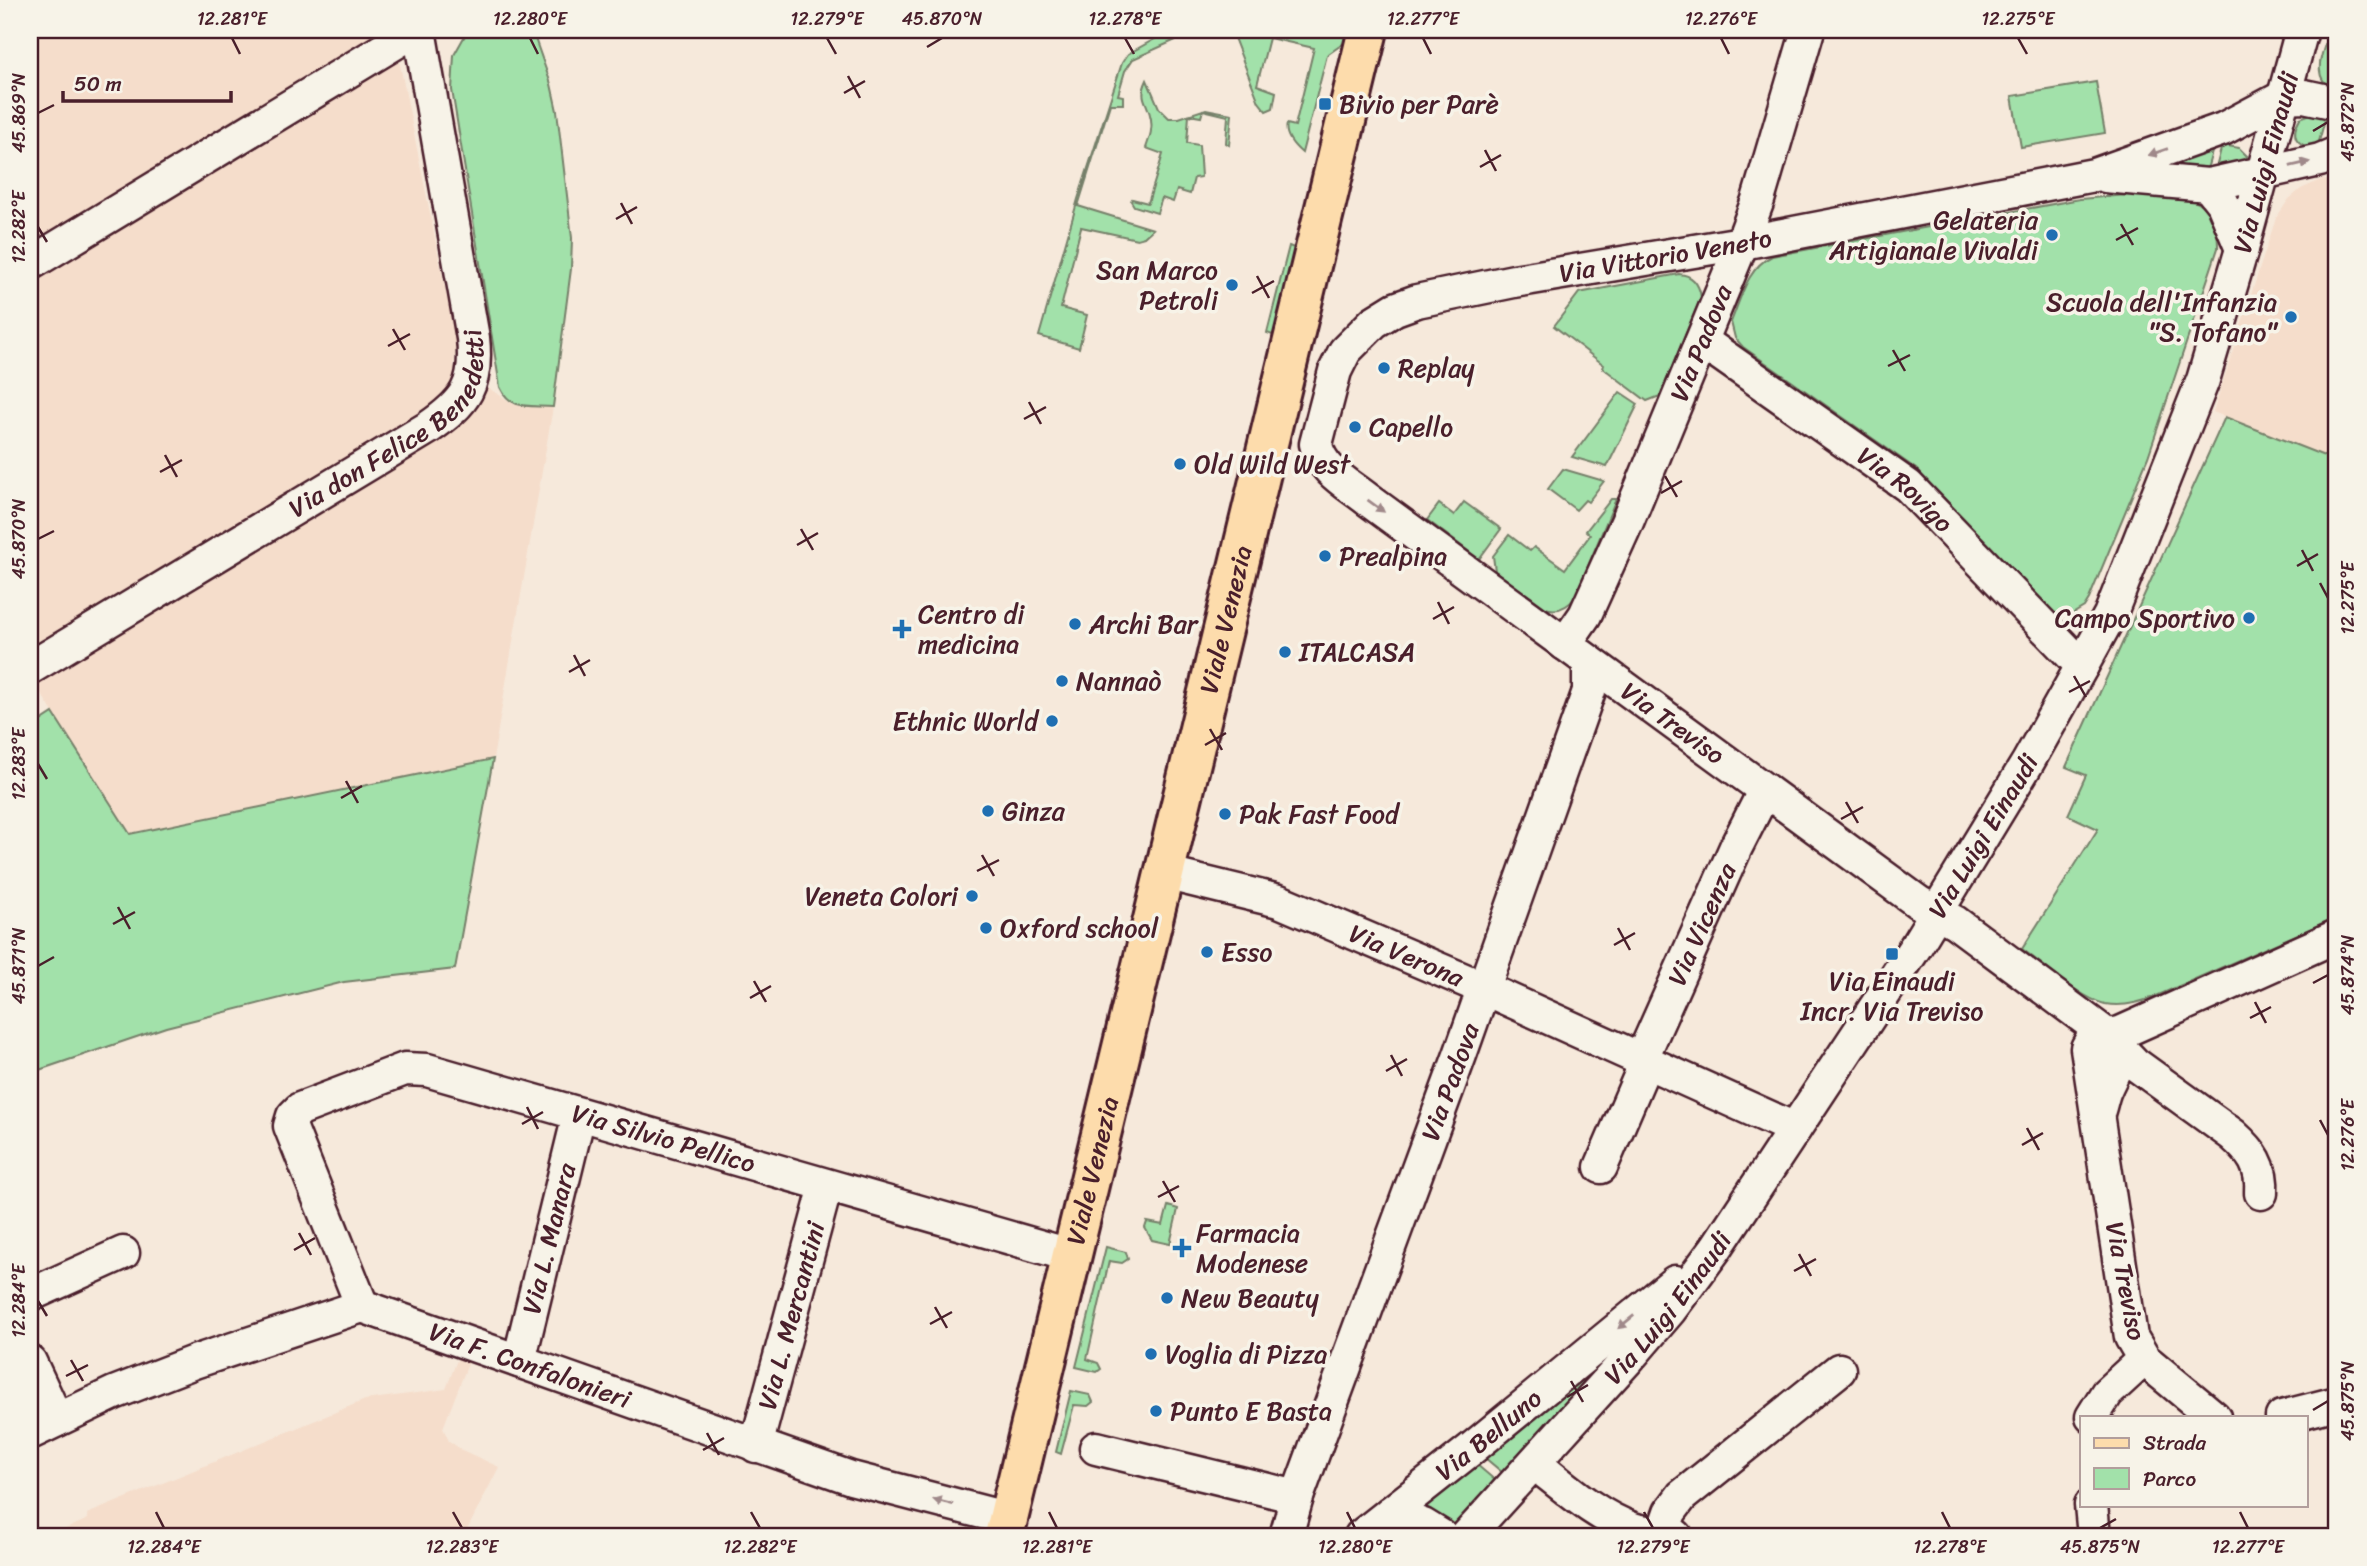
<svg xmlns="http://www.w3.org/2000/svg" width="2367" height="1566" viewBox="0 0 2367 1566" font-family="Sriracha,sans-serif">
  <rect width="100%" height="100%" fill="#f6e9db"/>
  <filter id="ink" filterUnits="userSpaceOnUse"><feTurbulence type="fractalNoise" baseFrequency=".0143" numOctaves="2"/><feDisplacementMap in="SourceGraphic" scale="14" xChannelSelector="R" yChannelSelector="G"/><feConvolveMatrix kernelMatrix="1 2 1 2 8 2 1 2 1" color-interpolation-filters="sRGB"/></filter>
  <g filter="url(#ink)">
    <g fill="#f5ddcb">
      <path d="M30 30H393L456 342 454 367 514 404 553 407 493 759 130 834 30 676Z"/>
      <path d="M2323 179 2337 184V461L2213 412 2276 218 2289 199 2301 189Z"/>
      <path d="M460 1352 471 1356 443 1428 449 1441 462 1450 499 1467 464 1536H50L88 1519 87 1514 365 1400 446 1389Z"/>
    </g>
    <g fill="#a2e1aa" stroke="#76806a" stroke-width="2">
      <path d="M468 30H532L551 84 557 111 572 238 571 269 553 407C529 405 511 411 500 387L452 90 454 55Z"/>
      <path d="M1171 30H1198L1133 59 1125 71 1118 95 1123 96V104H1110L1078 206 1153 229 1144 237 1137 239 1081 227 1061 308 1087 315 1079 348 1039 336 1078 199 1122 63 1128 54Z"/>
      <path d="M1231 30H1351L1344 43 1327 55 1302 153C1294 146 1284 135 1287 124L1295 126 1314 48 1269 38 1257 85 1276 92 1273 108 1266 111 1259 102Z"/>
      <path d="M2330 30H2337L2330 60 2337 61V86L2326 84C2312 71 2325 46 2330 30Z"/>
      <path d="M1147 80 1159 108 1169 118H1179L1206 109 1232 114 1229 145 1226 143 1228 116 1203 110 1201 117 1189 115 1187 143 1199 145 1201 177 1194 178 1190 194 1177 190 1173 202 1162 198 1157 213 1134 206 1131 201 1132 199 1148 203 1163 154 1146 148C1149 139 1153 130 1151 119 1148 101 1138 99 1147 80Z"/>
      <path d="M2096 82 2105 133 2021 147 2012 96Z"/>
      <path d="M2327 112 2317 149C2297 146 2289 137 2300 118L2313 113Z"/>
      <path d="M2214 145 2206 173 2142 168Z"/>
      <path d="M2222 145 2239 148 2247 156 2244 163 2215 172Z"/>
      <path d="M2150 193C2188 196 2219 199 2218 248L2148 457 2089 599 2084 607 2069 616 2055 613 1916 469 1743 347 1735 338 1731 322C1741 298 1747 268 1772 256L2080 199Z"/>
      <path d="M1289 246 1297 249 1275 336 1267 333Z"/>
      <path d="M1679 274C1693 275 1699 284 1701 297L1660 396 1647 401 1603 368 1604 365 1554 326 1579 293Z"/>
      <path d="M1620 392 1638 404 1607 467 1572 457Z"/>
      <path d="M2225 417 2337 461V917L2154 997C2139 1003 2122 1007 2105 1004 2081 999 2043 964 2022 949L2098 829 2068 815 2086 775 2066 767Z"/>
      <path d="M1563 469 1604 481 1588 502 1585 500 1576 510 1548 489Z"/>
      <path d="M1611 499H1616L1575 597C1568 607 1558 612 1545 608L1495 571 1493 556 1509 535 1530 551 1534 547 1565 569 1590 535 1586 531Z"/>
      <path d="M1464 502 1501 529 1479 559 1427 520 1439 504 1454 515Z"/>
      <path d="M53 713 130 834 493 759 455 969 344 982 166 1027 30 1073V728Z"/>
      <path d="M1168 1206 1178 1209 1170 1244 1152 1240 1145 1228 1147 1222 1163 1225Z"/>
      <path d="M1106 1247 1126 1252 1128 1259 1122 1263 1109 1261 1087 1359 1098 1363 1101 1369 1097 1372 1076 1367Z"/>
      <path d="M1635 1327 1503 1473 1478 1452Z"/>
      <path d="M1071 1391 1090 1395 1093 1402 1088 1406 1074 1405 1061 1454 1056 1452Z"/>
      <path d="M1470 1459 1496 1481 1454 1527 1450 1528 1414 1508Z"/>
    </g>
    <g fill="none" stroke-linecap="round" stroke-linejoin="round">
      <g stroke="#4a1f2b" stroke-width="37">
        <g id="minor">
          <path d="M2105 176 2208 185 2320 160 2337 153"/>
          <path d="M2208 185 2223 204 2242 249"/>
          <path d="M30 264 416 30"/>
          <path id="s1" d="M1702 341 1908 486 2082 666"/>
          <path id="s2" d="M1565 644 1585 615 1627 522 1742 243 1758 200 1808 30"/>
          <path id="s3" d="M30 668 428 428C466 402 478 385 473 338L419 30"/>
          <path id="s4" d="M1164 873 1279 901 1483 988 1795 1129"/>
          <path d="M2108 1036 2135 1064 2233 1135C2252 1152 2263 1166 2261 1193"/>
          <path id="s5" d="M2098 1113C2101 1105 2102 1097 2105 1090 2117 1062 2123 1065 2107 1035L1955 922 1918 902 1367 499C1348 484 1320 469 1316 444L1335 371 1345 351 1374 322 1395 309 1417 301 1514 281 1742 243 2094 175 2223 129 2283 97 2304 96 2337 103"/>
          <path id="s6" d="M1601 1167 1641 1074V1060L1736 847 1765 790"/>
          <path d="M30 1295 123 1253"/>
          <path id="s7" d="M362 1306 290 1126 293 1116 300 1109 405 1069 427 1070 1073 1256"/>
          <path id="s8" d="M519 1361 579 1115"/>
          <path d="M30 1362 57 1420"/>
          <path d="M2092 1417 2107 1393 2144 1359"/>
          <path d="M2214 1417 2144 1359 2131 1337 2087 1048 2092 1039 2120 1033 2337 936"/>
          <path d="M2282 1417 2337 1403"/>
          <path id="s9" d="M30 1433 114 1393 194 1362 362 1306 851 1478 1009 1519"/>
          <path id="s10" d="M756 1446 826 1186"/>
          <path d="M1096 1448 1297 1497"/>
          <path d="M1534 1463C1565 1487 1596 1516 1633 1529 1647 1534 1662 1531 1676 1536"/>
          <path d="M2091 1505 2094 1536"/>
          <path d="M1390 1513 1423 1525 1441 1536"/>
          <path d="M1663 1532 1670 1512 1682 1496 1839 1370"/>
          <path id="s11" d="M1286 1536 1297 1497 1460 1055 1589 691V662"/>
          <path id="s12" d="M1361 1536 1470 1450 1675 1282"/>
          <path id="s13" d="M1467 1536 1628 1359 1670 1310 1716 1248 1916 946 2028 762 2082 666 2110 615 2203 380 2242 249 2302 30"/>
        </g>
      </g>
      <g stroke="#4a1f2b" stroke-width="44">
        <g id="major">
          <path id="s14" d="M1004 1536 1368 30"/>
        </g>
      </g>
      <use href="#minor" stroke="#f7f3e8" stroke-width="32"/>
      <use href="#major" stroke="#fddcac" stroke-width="38"/>
    </g>
    <defs><path id="oneway-solid" d="M-6-.8H1V-3.2L6.5 0L1 3.2V.8H-6Z" transform="scale(1.75)"/></defs>
    <g fill="#a0898a">
      <use href="#oneway-solid" transform="translate(2158 152) rotate(161)"/>
      <use href="#oneway-solid" transform="translate(2300 164) rotate(-13)"/>
      <use href="#oneway-solid" transform="translate(1376 506) rotate(36)"/>
      <use href="#oneway-solid" transform="translate(1626 1322) rotate(141)"/>
      <use href="#oneway-solid" transform="translate(943 1502) rotate(-166)"/>
    </g>
  </g>
  <path fill="none" stroke="#4a1f2b" stroke-width="2.5" d="M232 38 240 54M530 38 538 54M827 38 836 54M1125 38 1134 54M1423 38 1431 54M1721 38 1729 54M2018 38 2027 54M927 47 942 38M848 76 860 98M844 93 865 81M38 113 54 105M2313 131 2328 122M1485 150 1496 171M1480 167 1501 155M621 203 632 224M616 219 637 207M2121 224 2133 245M38 227 47 242M2116 240 2138 228M1257 276 1269 298M1252 293 1274 281M393 329 405 350M388 346 410 334M1893 350 1905 371M1888 366 1910 355M1029 402 1041 424M1024 419 1046 407M165 455 177 477M160 472 182 460M1665 476 1677 497M1661 493 1682 481M801 529 813 550M38 539 54 531M797 545 818 533M2302 550 2313 571M2297 566 2318 554M2320 583 2328 598M1438 602 1449 624M1433 619 1454 607M574 655 585 676M569 672 590 660M2074 676 2086 697M2069 692 2090 681M1210 729 1222 750M1205 745 1226 733M38 764 47 779M346 781 358 803M341 798 362 786M1846 802 1858 823M1841 819 1863 807M982 855 994 876M977 871 999 860M118 907 130 929M113 924 135 912M1618 928 1630 950M1614 945 1635 933M38 966 54 957M754 981 766 1002M2313 983 2328 975M750 998 771 986M2255 1002 2266 1023M2250 1018 2271 1007M1391 1055 1402 1076M1386 1071 1407 1059M527 1107 538 1129M2320 1120 2328 1135M522 1124 543 1112M2027 1128 2039 1150M2022 1145 2043 1133M1163 1181 1175 1202M1158 1197 1179 1186M299 1233 311 1255M294 1250 315 1238M1799 1254 1811 1276M1794 1271 1816 1259M38 1301 47 1316M935 1307 947 1328M930 1324 952 1312M71 1360 83 1381M66 1376 88 1365M1571 1381 1583 1402M1567 1397 1588 1385M2313 1410 2328 1401M707 1433 719 1455M703 1450 724 1438M156 1512 164 1528M453 1512 462 1528M751 1512 760 1528M1049 1512 1057 1528M1347 1512 1355 1528M1644 1512 1653 1528M1942 1512 1950 1528M2240 1512 2248 1528M2100 1528 2116 1519"/>
  <g fill="#1f6fb2" stroke="#f7f3e8" stroke-width="2.5">
    <rect x="1318" y="97" width="14" height="14" rx="3.5"/>
    <circle cx="2052" cy="235" r="7"/>
    <circle cx="1232" cy="285" r="7"/>
    <circle cx="2291" cy="317" r="7"/>
    <circle cx="1384" cy="368" r="7"/>
    <circle cx="1355" cy="427" r="7"/>
    <circle cx="1180" cy="464" r="7"/>
    <circle cx="1325" cy="556" r="7"/>
    <circle cx="2249" cy="618" r="7"/>
    <circle cx="1075" cy="624" r="7"/>
    <path d="M898.5 618.5h7v7h7v7h-7v7h-7v-7h-7v-7h7z"/>
    <circle cx="1285" cy="652" r="7"/>
    <circle cx="1062" cy="681" r="7"/>
    <circle cx="1052" cy="721" r="7"/>
    <circle cx="988" cy="811" r="7"/>
    <circle cx="1225" cy="814" r="7"/>
    <circle cx="972" cy="896" r="7"/>
    <circle cx="986" cy="928" r="7"/>
    <circle cx="1207" cy="952" r="7"/>
    <rect x="1885" y="947" width="14" height="14" rx="3.5"/>
    <path d="M1178.5 1237.5h7v7h7v7h-7v7h-7v-7h-7v-7h7z"/>
    <circle cx="1167" cy="1298" r="7"/>
    <circle cx="1151" cy="1354" r="7"/>
    <circle cx="1156" cy="1411" r="7"/>
  </g>
  <g text-anchor="middle" dominant-baseline="central" stroke-width="7" stroke-linejoin="round" paint-order="stroke">
    <g font-size="26" fill="#4a1f2b" stroke="#f7f3e8" text-anchor="start">
      <text x="1339" y="104">Bivio per Parè</text>
      <text x="2038" y="220" text-anchor="end">Gelateria<tspan x="2038" dy="30">Artigianale Vivaldi</tspan></text>
      <text x="1218" y="270" text-anchor="end">San Marco<tspan x="1218" dy="30">Petroli</tspan></text>
      <text x="2277" y="302" text-anchor="end">Scuola dell'Infanzia<tspan x="2277" dy="30">"S. Tofano"</tspan></text>
      <text x="1398" y="368">Replay</text>
      <text x="1369" y="427">Capello</text>
      <text x="1194" y="464">Old Wild West</text>
      <text x="1339" y="556">Prealpina</text>
      <text x="918" y="614">Centro di<tspan x="918" dy="30">medicina</tspan></text>
      <text x="2235" y="618" text-anchor="end">Campo Sportivo</text>
      <text x="1089" y="624">Archi Bar</text>
      <text x="1299" y="652">ITALCASA</text>
      <text x="1076" y="681">Nannaò</text>
      <text x="1038" y="721" text-anchor="end">Ethnic World</text>
      <text x="1002" y="811">Ginza</text>
      <text x="1239" y="814">Pak Fast Food</text>
      <text x="958" y="896" text-anchor="end">Veneta Colori</text>
      <text x="1000" y="928">Oxford school</text>
      <text x="1221" y="952">Esso</text>
      <text x="1892" y="981" text-anchor="middle">Via Einaudi<tspan x="1892" dy="30">Incr. Via Treviso</tspan></text>
      <text x="1196" y="1233">Farmacia<tspan x="1196" dy="30">Modenese</tspan></text>
      <text x="1181" y="1298">New Beauty</text>
      <text x="1165" y="1354">Voglia di Pizza</text>
      <text x="1170" y="1411">Punto E Basta</text>
    </g>
    <g font-size="26" fill="#4a1f2b" stroke="#f7f3e8">
      <text stroke="none"><textPath href="#s13" startOffset="1606">Via Luigi Einaudi</textPath></text>
      <text stroke="none"><textPath href="#s5" startOffset="1514">Via Vittorio Veneto</textPath></text>
      <text stroke="none"><textPath href="#s2" startOffset="331">Via Padova</textPath></text>
      <text stroke="none"><textPath href="#s3" startOffset="443">Via don Felice Benedetti</textPath></text>
      <text stroke="none"><textPath href="#s1" startOffset="252">Via Rovigo</textPath></text>
      <text stroke="none"><textPath href="#s14" startOffset="943">Viale Venezia</textPath></text>
      <text transform="translate(1673 723) rotate(36)">Via Treviso</text>
      <text stroke="none"><textPath href="#s13" startOffset="872">Via Luigi Einaudi</textPath></text>
      <text stroke="none"><textPath href="#s6" startOffset="264">Via Vicenza</textPath></text>
      <text stroke="none"><textPath href="#s4" startOffset="257">Via Verona</textPath></text>
      <text stroke="none"><textPath href="#s11" startOffset="483">Via Padova</textPath></text>
      <text stroke="none"><textPath href="#s7" startOffset="595">Via Silvio Pellico</textPath></text>
      <text stroke="none"><textPath href="#s14" startOffset="376">Viale Venezia</textPath></text>
      <text stroke="none"><textPath href="#s8" startOffset="126">Via L. Manara</textPath></text>
      <text transform="translate(2126 1281) rotate(79)">Via Treviso</text>
      <text stroke="none"><textPath href="#s13" startOffset="304">Via Luigi Einaudi</textPath></text>
      <text stroke="none"><textPath href="#s10" startOffset="135">Via L. Mercantini</textPath></text>
      <text stroke="none"><textPath href="#s9" startOffset="534">Via F. Confalonieri</textPath></text>
      <text stroke="none"><textPath href="#s12" startOffset="163">Via Belluno</textPath></text>
    </g>
  </g>
  <rect width="2367" height="1566" fill="none" stroke="#f7f3e8" stroke-width="77"/>
  <rect x="2080" y="1416" width="228" height="91" fill="#f7f3e8" stroke="#b29e9c" stroke-width="2"/>
  <rect x="2094" y="1438" width="35" height="10" fill="#fddcac" stroke="#b29e9c" stroke-width="2"/>
  <text x="2143" y="1450" font-size="21" fill="#4a1f2b">Strada</text>
  <rect x="2094" y="1468" width="35" height="21" fill="#a2e1aa" stroke="#b29e9c" stroke-width="2"/>
  <text x="2143" y="1486" font-size="21" fill="#4a1f2b">Parco</text>
  <path d="M63 91v10h168v-10" fill="none" stroke="#4a1f2b" stroke-width="3.5"/>
  <text x="74" y="91" font-size="21" fill="#4a1f2b" stroke="#f7f3e8" stroke-width="5" paint-order="stroke">50 m</text>
  <rect x="38" y="38" width="2290" height="1490" fill="none" stroke="#4a1f2b" stroke-width="2.5"/>
  <g font-size="18" text-anchor="middle" fill="#4a1f2b">
    <text x="232" y="25">12.281°E</text>
    <text x="530" y="25">12.280°E</text>
    <text x="827" y="25">12.279°E</text>
    <text x="942" y="25">45.870°N</text>
    <text x="1125" y="25">12.278°E</text>
    <text x="1423" y="25">12.277°E</text>
    <text x="1721" y="25">12.276°E</text>
    <text x="2018" y="25">12.275°E</text>
    <text transform="translate(19 113) rotate(-90)" y="6">45.869°N</text>
    <text transform="translate(2348 122) rotate(-90)" y="6">45.872°N</text>
    <text transform="translate(19 227) rotate(-90)" y="6">12.282°E</text>
    <text transform="translate(19 539) rotate(-90)" y="6">45.870°N</text>
    <text transform="translate(2348 598) rotate(-90)" y="6">12.275°E</text>
    <text transform="translate(19 764) rotate(-90)" y="6">12.283°E</text>
    <text transform="translate(19 966) rotate(-90)" y="6">45.871°N</text>
    <text transform="translate(2348 975) rotate(-90)" y="6">45.874°N</text>
    <text transform="translate(2348 1135) rotate(-90)" y="6">12.276°E</text>
    <text transform="translate(19 1301) rotate(-90)" y="6">12.284°E</text>
    <text transform="translate(2348 1401) rotate(-90)" y="6">45.875°N</text>
    <text x="164" y="1553">12.284°E</text>
    <text x="462" y="1553">12.283°E</text>
    <text x="760" y="1553">12.282°E</text>
    <text x="1057" y="1553">12.281°E</text>
    <text x="1355" y="1553">12.280°E</text>
    <text x="1653" y="1553">12.279°E</text>
    <text x="1950" y="1553">12.278°E</text>
    <text x="2100" y="1553">45.875°N</text>
    <text x="2248" y="1553">12.277°E</text>
  </g>
</svg>
